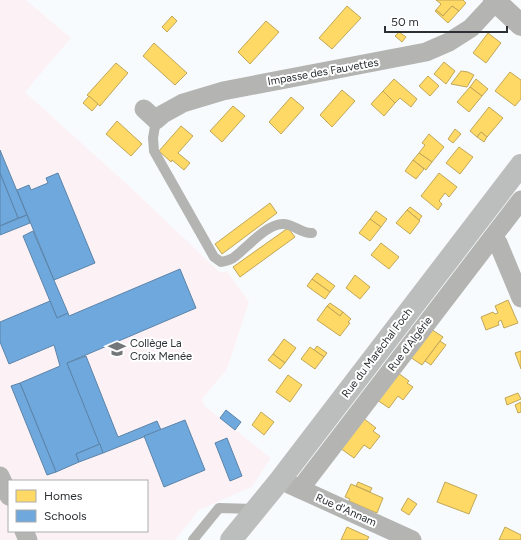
<svg xmlns="http://www.w3.org/2000/svg" width="521" height="540" viewBox="0 0 521 540" font-family="Figtree,sans-serif">
  <rect width="100%" height="100%" fill="#f8fbfd"/>
  <path fill="#fcf2f5" fill-rule="evenodd" d="M0 0H26L71 38 25 92 128 185 221 273 227 271 249 302 227 369 202 399 205 406 271 458 252 487 199 510 175 540H0ZM9 481H147V531H9Z"/>
  <g fill="#ffd966" stroke="#c0a657">
    <path d="M436 0H463L466 3 459 11 452 6 443 16 436 10 441 4Z"/>
    <path d="M347 6 361 18 332 49 319 38Z"/>
    <path d="M452 6 459 11 448 23 435 11 436 10 443 16Z"/>
    <path d="M172 16 177 21 167 32 162 27Z"/>
    <path d="M266 21 279 32 250 64 238 52Z"/>
    <path d="M399 32 406 37 402 42 395 36Z"/>
    <path d="M488 33 501 43 486 63 473 53Z"/>
    <path d="M154 43 187 73 175 85 143 56Z"/>
    <path d="M444 62 455 71 446 84 434 74Z"/>
    <path d="M116 63 128 73 100 106 87 95Z"/>
    <path d="M461 71 468 72 474 75 467 87 451 84Z"/>
    <path d="M510 72 521 80V99L515 106 495 91Z"/>
    <path d="M428 76 439 86 430 96 419 86Z"/>
    <path d="M394 79 417 99 411 107 400 98 395 103 383 91Z"/>
    <path d="M476 79 488 89 482 96 470 87Z"/>
    <path d="M470 87 482 96 469 112 457 102Z"/>
    <path d="M342 90 355 101 332 127 320 115Z"/>
    <path d="M383 91 395 103 384 116 371 104Z"/>
    <path d="M89 96 98 104 92 111 83 103Z"/>
    <path d="M291 97 304 108 281 134 269 122Z"/>
    <path d="M233 106 245 116 222 142 210 131Z"/>
    <path d="M489 107 503 118 487 137 481 132 477 137 470 131Z"/>
    <path d="M117 121 142 144 131 156 106 134Z"/>
    <path d="M181 126 193 136 178 153 190 163 184 170 172 160 171 162 159 151Z"/>
    <path d="M455 129 461 134 453 143 448 139Z"/>
    <path d="M481 132 487 137 484 142 477 137Z"/>
    <path d="M429 134 444 147 432 162 419 153 425 145 422 143Z"/>
    <path d="M459 147 473 157 460 174 446 163Z"/>
    <path d="M419 153 432 162 426 170 413 160Z"/>
    <path d="M413 160 424 169 416 179 405 171Z"/>
    <path d="M439 173 457 187 449 197 445 193 439 201 442 204 438 210 421 196Z"/>
    <path d="M270 203 277 213 222 254 215 244Z"/>
    <path d="M410 207 422 216 419 220 407 210Z"/>
    <path d="M407 210 420 221 410 234 396 223Z"/>
    <path d="M376 211 387 219 381 227 370 219Z"/>
    <path d="M370 219 381 227 370 241 359 233Z"/>
    <path d="M288 228 295 237 240 277 233 267Z"/>
    <path d="M381 243 399 257 389 269 371 255Z"/>
    <path d="M317 273 335 286 330 292 312 279Z"/>
    <path d="M355 275 370 287 360 299 346 288Z"/>
    <path d="M312 279 330 292 325 299 307 286Z"/>
    <path d="M508 300 518 323 504 328 501 320 498 322 499 325 486 330 481 317 493 312 495 314 498 313 495 306Z"/>
    <path d="M330 303 343 312 340 316 327 306Z"/>
    <path d="M327 306 340 316 343 312 351 319 348 322 350 323 340 336 317 320Z"/>
    <path d="M431 329 443 337 422 365 410 357Z"/>
    <path d="M284 339 296 348 285 363 273 354Z"/>
    <path d="M440 341 446 345 431 365 425 361Z"/>
    <path d="M317 346 327 353 324 357 314 350Z"/>
    <path d="M310 347 324 357 315 369 301 359Z"/>
    <path d="M521 351V369L515 353Z"/>
    <path d="M273 354 285 363 280 369 268 360Z"/>
    <path d="M398 373 409 381 407 383 413 387 403 400 398 396 389 408 377 400Z"/>
    <path d="M288 375 302 385 290 402 276 392Z"/>
    <path d="M518 393 521 399 507 405 505 398Z"/>
    <path d="M521 402V412L518 413 515 405Z"/>
    <path d="M261 412 274 422 264 435 252 425Z"/>
    <path d="M363 418 376 428 373 431 380 436 370 449 364 445 354 458 340 448Z"/>
    <path d="M358 482 372 488 370 492 356 486Z"/>
    <path d="M445 482 477 495 469 514 437 502Z"/>
    <path d="M351 484 383 498 377 513 349 501 350 499 345 497Z"/>
    <path d="M408 498 417 504 409 515 401 510Z"/>
    <path d="M347 527 369 537 367 540H341Z"/>
    <path d="M505 527 521 535V540H499Z"/>
  </g>
  <g fill="#6fa8dc" stroke="#5b84aa">
    <path d="M0 150 27 215 18 218 0 173Z"/>
    <path d="M0 173 18 218 0 226Z"/>
    <path d="M58 173 95 263 54 280 17 190 29 185 31 190 48 183 46 178Z"/>
    <path d="M27 215 30 223 0 235V226Z"/>
    <path d="M33 231 68 313 57 318 23 236Z"/>
    <path d="M180 269 196 308 67 363 100 444 76 454 79 462 56 472 20 383 60 366 54 345 9 364 0 342V322L50 301 57 318 68 313 69 316Z"/>
    <path d="M86 356 118 437 157 421 161 430 103 453 67 363Z"/>
    <path d="M20 383 56 472 47 475 11 386Z"/>
    <path d="M226 410 241 422 235 430 220 418Z"/>
    <path d="M185 420 205 470 164 487 144 436Z"/>
    <path d="M227 438 242 476 230 481 215 443Z"/>
    <path d="M100 444 103 453 79 462 76 454Z"/>
  </g>
  <g fill="none" stroke-linecap="round" stroke-linejoin="round">
    <g stroke="#b4b4b2" stroke-width="10">
      <path d="M156 120 153 138 154 151 214 257 221 262C225 261 230 260 233 258 247 248 265 225 282 224 293 223 301 234 312 233"/>
      <path d="M193 540 219 508 255 509"/>
    </g>
    <g stroke="#b4b4b2" stroke-width="19">
      <path d="M144 109 156 120 163 114 183 103 223 91 426 52 449 42 471 28 496 1"/>
      <path d="M492 238 498 243 521 298"/>
      <path d="M0 476 9 496"/>
      <path d="M289 484 412 540"/>
      <path d="M300 489 521 200"/>
      <path d="M24 531 28 540"/>
    </g>
    <path stroke="#b4b4b2" stroke-width="22" d="M494 0 521 25"/>
    <path stroke="#bcbebd" stroke-width="22" d="M231 540 280 480 521 165"/>
  </g>
  <defs>
    <g id="school-bare" transform="scale(1.38)"><path d="M0-5L7-2L0 1L-7-2ZM-4 1L0 2.5L4 1V4Q0 6-4 4Z" fill="#73777a" stroke="#fff" stroke-width="2.5" paint-order="stroke"/></g>
  </defs>
  <g fill-rule="evenodd">
    <use href="#school-bare" x="117" y="349"/>
  </g>
  <g text-anchor="middle" dominant-baseline="central" stroke-width="4" stroke-linejoin="round" paint-order="stroke">
    <g font-size="11" fill="#2c3034" stroke="#fff">
      <text transform="translate(323 72) rotate(-10)">Impasse des Fauvettes</text>
      <text transform="translate(410 344) rotate(-53)">Rue d'Algérie</text>
      <text transform="translate(377 353) rotate(-53)">Rue du Maréchal Foch</text>
      <text transform="translate(346 510) rotate(24)">Rue d'Annam</text>
    </g>
    <g font-size="11" fill="#2c3034" stroke="#fff" text-anchor="start">
      <text x="130" y="343">Collège La<tspan x="130" dy="13">Croix Menée</tspan></text>
    </g>
  </g>
  <rect x="8" y="480" width="140" height="52" fill="#ffffff" stroke="#abacae"/>
  <rect x="16" y="490" width="20" height="12" fill="#ffd966" stroke="#abacae"/>
  <text x="44" y="500" font-size="12" fill="#2c3034">Homes</text>
  <rect x="16" y="510" width="20" height="12" fill="#6fa8dc" stroke="#abacae"/>
  <text x="44" y="520" font-size="12" fill="#2c3034">Schools</text>
  <path d="M385 26v6h122v-6" fill="none" stroke="#2c3034" stroke-width="2"/>
  <text x="391" y="26" font-size="12" fill="#2c3034" stroke="#ffffff" stroke-width="3" paint-order="stroke">50 m</text>
</svg>
